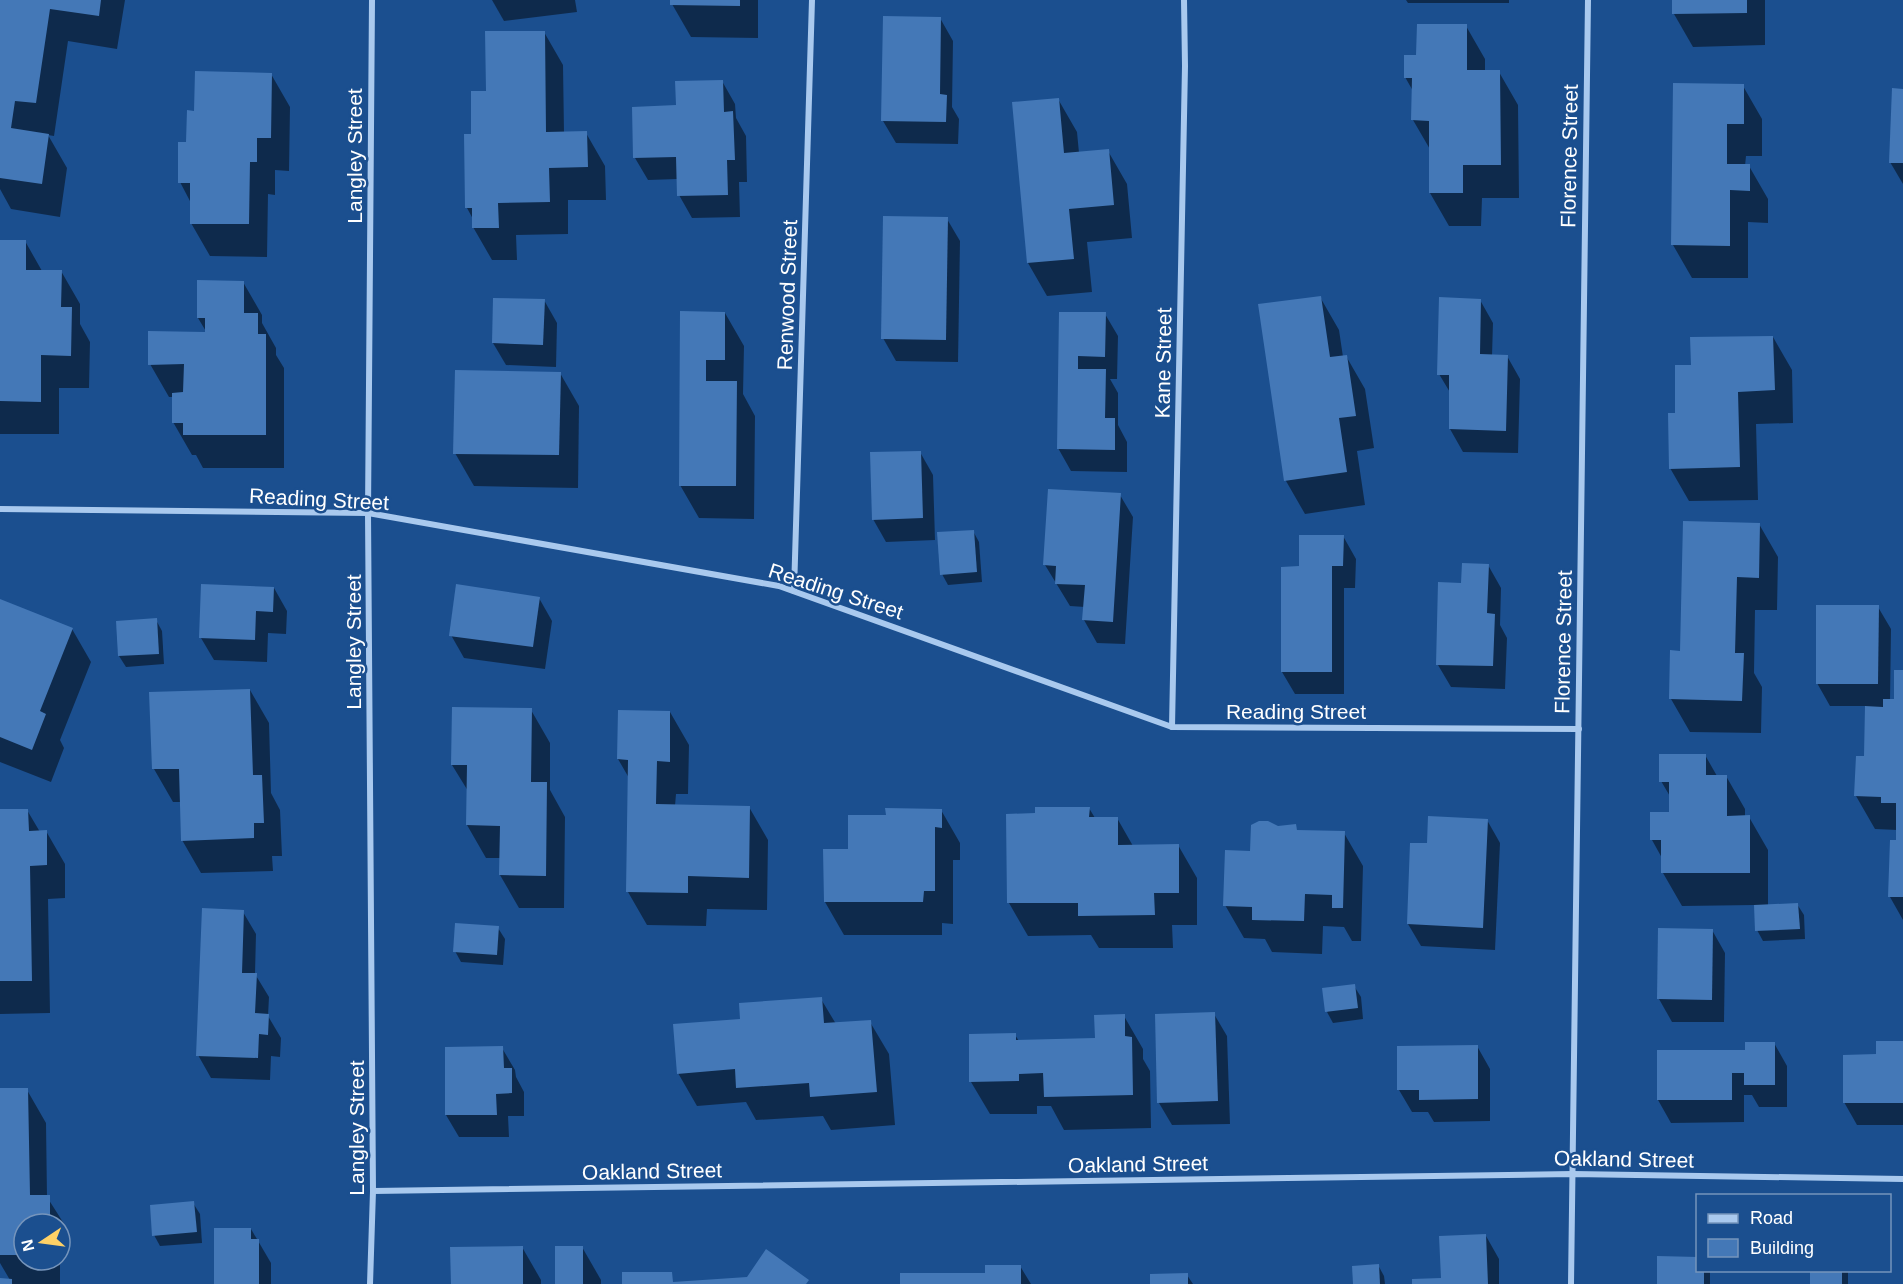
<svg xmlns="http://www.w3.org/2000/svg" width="1903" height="1284" viewBox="0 0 1903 1284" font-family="Helvetica,sans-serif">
  <rect width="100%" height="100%" fill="#1b4f8f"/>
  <g fill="#0007" fill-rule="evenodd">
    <path d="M0 0H125L117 49 68 41 54 136 48 135 67 168 60 217 11 209 0 189Z"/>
    <path d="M492 0H575L577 12 504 21Z"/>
    <path d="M672 0H758V38L691 37 672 4Z"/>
    <path d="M1406 0H1509V3H1408Z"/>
    <path d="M1674 0H1765V45L1693 47 1674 14Z"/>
    <path d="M940 18 953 41 952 107 959 119 958 144 896 143 883 121Z"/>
    <path d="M1466 26 1485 59V72H1499L1518 105 1519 198H1482L1481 226H1449L1430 193 1431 151 1413 120V91L1405 77 1418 56Z"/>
    <path d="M544 32 563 65 564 133H586L605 166 606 200H568V234L516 235 517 260H492L473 227V219L467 208 472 135 488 92Z"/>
    <path d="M271 74 290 107 289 171 275 170V195L268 194 267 257 210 256 191 223V203L180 182 196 112Z"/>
    <path d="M722 81 735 104 736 118 746 136 747 182H739L740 217 692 218 679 195 678 179 648 180 635 158 677 107Z"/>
    <path d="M1743 86 1762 119V156H1746L1745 166H1749L1768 199V223L1748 222V278H1692L1673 245Z"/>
    <path d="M1903 90V184L1890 162Z"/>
    <path d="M1058 99 1077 132 1079 153 1108 151 1127 184 1132 238 1087 242 1092 292 1047 296 1028 263Z"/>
    <path d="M947 219 960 241 958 362 896 361 883 338Z"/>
    <path d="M0 241H25L42 271H61L80 304V324L90 342 89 388H59V434H0Z"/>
    <path d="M243 282 262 315V323L276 348V355L284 368V468H203L196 455H192L173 422V397H169L150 364 207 333 198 318Z"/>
    <path d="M1320 297 1339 330 1343 357 1346 356 1365 389 1374 448 1357 451 1365 505 1305 514 1286 481Z"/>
    <path d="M544 300 557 323 556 367 506 365 493 343Z"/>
    <path d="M1480 300 1493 323 1492 356H1507L1520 379 1518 453 1463 452 1450 429 1451 394 1439 374Z"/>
    <path d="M681 313H725L744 346 743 394 755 416 754 519 699 518 680 485Z"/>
    <path d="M1060 314H1105L1118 336 1117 379H1110L1118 393V425L1127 442V472L1071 471 1058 448Z"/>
    <path d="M1773 337 1792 370 1793 423 1756 424 1758 500 1689 501 1670 468 1677 414Z"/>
    <path d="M560 373 579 406 578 488 474 486 455 453Z"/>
    <path d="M920 452 933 475 935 540 886 542 873 519Z"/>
    <path d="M1120 495 1133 517 1125 644 1097 643 1084 620 1085 607 1070 606 1045 565Z"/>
    <path d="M1759 524 1778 557 1777 610H1755L1754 673 1762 687 1761 733 1690 732 1671 699 1681 652Z"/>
    <path d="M973 531 979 542 982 582 948 585 942 574Z"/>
    <path d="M1343 536 1356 559 1355 588H1344V694H1295L1282 672 1301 568Z"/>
    <path d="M1488 565 1501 588 1500 625 1507 638 1505 689 1451 687 1438 665 1462 585Z"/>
    <path d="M274 588 287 611 286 634 268 633 267 662 214 660 201 638Z"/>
    <path d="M539 598 552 621 545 669 464 658 451 635Z"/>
    <path d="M0 601 72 629 91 662 60 740 64 748 51 782 0 762Z"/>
    <path d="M1878 607 1891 629 1890 701H1895L1903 671V920L1890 897 1897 830 1875 829 1856 796 1865 757 1866 706H1830L1817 683Z"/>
    <path d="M156 620 162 631 164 664 126 667 119 656Z"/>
    <path d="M250 690 269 723 271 793 280 810 282 856H272L273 871 201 873 182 840 181 802H173L154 769Z"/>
    <path d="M531 710 550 743V790L565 817 564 908H519L500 875 501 858H486L467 825 468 791 452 765Z"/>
    <path d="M670 712 689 745 688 794H676L675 806 749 807 768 840 767 910 707 909 706 926 647 925 628 892 629 778 618 759Z"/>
    <path d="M1705 755 1717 776H1726L1745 809V817H1749L1768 850V906L1797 904 1804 915 1805 939 1763 941 1757 930 1755 905 1682 906 1663 873 1662 858 1652 840 1671 814V798L1661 781Z"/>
    <path d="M1089 808 1095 818H1117L1133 846 1178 845 1197 878V925H1172L1173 948H1099L1091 935 1028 936 1009 903Z"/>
    <path d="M27 810 40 832 46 831 65 864V898L48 899 50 1013 0 1014V811Z"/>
    <path d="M941 810 960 843V860H953V924L942 923V935H844L825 902 849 850 887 817Z"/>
    <path d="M1487 820 1500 843 1495 950 1421 946 1408 924 1428 845Z"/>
    <path d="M1295 826 1298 832 1344 833 1363 866 1361 941H1352L1344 927 1323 926 1322 954 1272 952 1265 939 1244 938 1225 905 1251 853 1277 827Z"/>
    <path d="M243 912 256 934 255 974 269 997 268 1016 281 1038 280 1057 271 1056 270 1080 211 1078 198 1055Z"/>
    <path d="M498 928 505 939 503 965 461 962 455 951Z"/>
    <path d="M1660 930H1712L1725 953 1724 1022H1672L1659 999Z"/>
    <path d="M1354 986 1361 997 1363 1019 1333 1023 1327 1012Z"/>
    <path d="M821 999 836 1024 870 1022 889 1054 895 1125 831 1130 823 1116 756 1120 746 1102 697 1106 678 1073 742 1020Z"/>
    <path d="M1214 1014 1227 1036 1230 1124 1172 1125 1159 1103Z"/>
    <path d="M1124 1016 1143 1049V1059L1150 1071 1151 1128 1064 1130 1051 1106H1037V1114H990L971 1082 1015 1035 1019 1041 1096 1040Z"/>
    <path d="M1774 1043 1787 1066V1107H1759L1752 1095H1744V1122L1671 1123 1658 1100 1747 1051Z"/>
    <path d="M1903 1043V1125H1857L1844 1102 1877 1055Z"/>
    <path d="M1477 1046 1490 1069V1121L1434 1122 1428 1112H1412L1399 1090Z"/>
    <path d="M502 1048 515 1070 516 1077 524 1092V1116H508L509 1137H459L446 1115Z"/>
    <path d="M0 1090H27L46 1123 47 1197 68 1230V1248H60V1284H0V1279L10 1280 0 1263ZM24 1224H60V1260H24Z"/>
    <path d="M193 1203 200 1214 202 1243 160 1246 154 1235Z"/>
    <path d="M251 1229 271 1263V1284H216Z"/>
    <path d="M1486 1236 1499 1259V1284H1414L1442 1279Z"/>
    <path d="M522 1247 541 1280V1284H452Z"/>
    <path d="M582 1247 601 1280V1284H556Z"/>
    <path d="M1378 1265 1384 1276 1385 1284H1355Z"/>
    <path d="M1020 1266 1031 1284H901L986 1275Z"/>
    <path d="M1698 1270H1710V1284H1658Z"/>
    <path d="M1812 1270H1848V1284H1811Z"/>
    <path d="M1187 1275 1193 1284H1152Z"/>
  </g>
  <g fill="#4478b7">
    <path d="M0 0H101L99 16 50 9 36 103 15 101 11 128 49 134 42 184 0 178Z"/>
    <path d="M670 0H740V6L670 5Z"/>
    <path d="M1672 0H1747V13L1672 14Z"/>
    <path d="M883 16 941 17 940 94 947 95 946 122 881 121Z"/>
    <path d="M1417 24H1467V70H1500L1501 165H1463V193H1429V121L1411 120 1412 78H1404V55H1416Z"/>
    <path d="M485 31H545L546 132 587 131 588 167 549 168 550 202 498 203 499 228H472V208H465L464 134H471V91H486Z"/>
    <path d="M195 71 272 73 271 138H257V162H250L249 224H190V183H178V142H186L187 110 194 111Z"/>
    <path d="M723 80 724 112 733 111 735 160H727L728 195 677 196 676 157 633 158 632 107 676 105 675 81Z"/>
    <path d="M1673 83 1744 84V124H1727V164H1750V191L1730 190V246L1671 245Z"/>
    <path d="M1892 88 1903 89V163H1889Z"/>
    <path d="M1059 98 1064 153 1109 149 1114 205 1069 209 1074 259 1027 263 1012 102Z"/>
    <path d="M883 216 948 217 946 340 881 339Z"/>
    <path d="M0 240H26V270H62L61 307H72L71 356 41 355V402L0 401Z"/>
    <path d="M197 280 244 281V313H258V334H266V435H183V423H172V393L183 392 184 364 148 365V331L205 332V318H197Z"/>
    <path d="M1321 296 1330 357 1347 355 1356 416 1339 418 1347 472 1284 481 1258 304Z"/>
    <path d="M1439 297 1481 299 1480 354 1508 355 1506 431 1449 429V375H1437Z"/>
    <path d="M493 298 545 299 543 345 492 343Z"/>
    <path d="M680 311 725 312V360H706V381H737L736 486H679Z"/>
    <path d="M1059 312H1106L1105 357 1078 356V369H1106L1105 418H1115V450L1057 449Z"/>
    <path d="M1773 336 1775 390 1738 392 1740 467 1669 469 1668 413H1675V365H1691L1690 337Z"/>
    <path d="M455 370 561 372 559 455 453 454Z"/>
    <path d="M921 451 923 518 872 520 870 452Z"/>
    <path d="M1048 489 1121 493 1113 622 1082 620 1085 585 1055 584 1056 566 1043 565Z"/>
    <path d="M1683 521 1760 523 1759 578 1737 577 1735 653H1744L1742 701 1669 699 1670 650 1680 651Z"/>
    <path d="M974 530 977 572 940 575 937 532Z"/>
    <path d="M1299 535H1344L1343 566H1332V672H1281V567L1299 566Z"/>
    <path d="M1462 563 1489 564 1487 613 1495 614 1493 666 1436 665 1438 582 1461 583Z"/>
    <path d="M201 584 274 587 273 612 256 611 255 640 199 638Z"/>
    <path d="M456 584 540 597 533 647 449 636Z"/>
    <path d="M0 599 73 628 40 711 46 714 32 750 0 737Z"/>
    <path d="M1816 605H1879L1878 684H1816Z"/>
    <path d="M157 618 159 654 118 656 116 621Z"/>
    <path d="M1894 670H1903V897H1888L1890 840H1896V803H1881V797L1854 796 1856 756H1864L1865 706 1883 707V699H1894Z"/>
    <path d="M250 689 253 775H262L264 823H254V838L181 841 179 769H152L149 692Z"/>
    <path d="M452 707 532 708 531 782H547L546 876 499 875 500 826 466 825 467 765H451Z"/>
    <path d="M618 710 670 711V762L657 761 656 804 750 806 749 878 688 876V893L626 892 628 760 617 759Z"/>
    <path d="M1659 754H1706V775H1727V816L1750 815V873H1661V840H1650V812H1669V782H1659Z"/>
    <path d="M1035 807H1090L1089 817H1118V845L1179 844V893H1154L1155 915 1078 916V903H1007L1006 814 1035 813Z"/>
    <path d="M885 808 942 809V828L935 827V891H924L923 902H824L823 849H848V815H886Z"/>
    <path d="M0 809H28L29 831 47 830V865L30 866 32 981H0Z"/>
    <path d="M1428 816 1488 819 1483 928 1407 924 1410 843H1427Z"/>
    <path d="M1259 821H1268L1278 826 1296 824 1297 830 1345 831 1343 908H1332V895L1305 894 1304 921 1252 920V907L1223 906 1225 850 1250 851 1251 825Z"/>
    <path d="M1798 903 1800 929 1755 931 1754 905Z"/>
    <path d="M202 908 244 910 242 973H257L255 1013 269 1014 268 1035 259 1034 258 1058 196 1056Z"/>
    <path d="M455 923 499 926 497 955 453 952Z"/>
    <path d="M1658 928 1713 929 1712 1000 1657 999Z"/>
    <path d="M1355 984 1358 1008 1325 1012 1322 988Z"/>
    <path d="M822 997 824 1023 871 1020 877 1092 810 1097 809 1083 736 1088 735 1069 677 1074 673 1024 740 1019 739 1003Z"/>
    <path d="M1215 1012 1218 1101 1157 1103 1155 1014Z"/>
    <path d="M1125 1014V1036L1132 1037 1133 1095 1044 1097 1043 1073 1019 1074V1081L969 1082V1034L1016 1033V1040L1095 1038 1094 1015Z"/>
    <path d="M1876 1041H1903V1103H1843V1055L1876 1054Z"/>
    <path d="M1745 1042H1775V1085H1744V1073H1732V1100H1657V1050H1745Z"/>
    <path d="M1478 1045V1099L1419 1100V1090H1397V1046Z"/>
    <path d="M503 1046 504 1068H512V1093L496 1094 497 1115H445V1047Z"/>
    <path d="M0 1088H28L30 1195H50V1216L42 1215V1224H24V1255H0Z"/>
    <path d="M194 1201 197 1232 152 1236 150 1205Z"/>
    <path d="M214 1228H251V1239H259V1284H214Z"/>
    <path d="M1486 1234 1488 1284H1412V1279L1441 1278 1439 1236Z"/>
    <path d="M523 1246V1284H451L450 1247Z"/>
    <rect x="555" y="1246" width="28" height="38"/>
    <path d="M766 1249 809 1280 806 1284H622V1272H672L673 1282 747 1277Z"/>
    <path d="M1657 1256 1698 1257V1270H1704V1284H1657Z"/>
    <path d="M1379 1264 1380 1284H1353L1352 1266Z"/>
    <path d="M985 1265H1021V1284H900V1273H985Z"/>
    <rect x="1810" y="1270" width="32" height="14"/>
    <path d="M1188 1273V1284H1150V1274Z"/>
    <path d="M0 1278 12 1279V1284H0Z"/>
  </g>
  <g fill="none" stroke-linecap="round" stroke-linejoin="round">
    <g stroke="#a9c9ee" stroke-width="6">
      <path d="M0 509 368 513 779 586 1172 727 1579 729"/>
      <path d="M794 591 812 0"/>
      <path d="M1172 727 1185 66 1184 0"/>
      <path d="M373 1191 1573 1174 1903 1179"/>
      <path d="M370 1284 373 1191 368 513 372 0"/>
      <path d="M1571 1284 1588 0"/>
    </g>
  </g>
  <g text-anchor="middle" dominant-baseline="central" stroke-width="5" stroke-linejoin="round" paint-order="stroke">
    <g font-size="21" fill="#fff" stroke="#1b4f8f">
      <text transform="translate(354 156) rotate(-90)">Langley Street</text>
      <text transform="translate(1569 156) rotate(-89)">Florence Street</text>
      <text transform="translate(787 295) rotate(-88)">Renwood Street</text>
      <text transform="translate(1163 363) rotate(-89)">Kane Street</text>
      <text transform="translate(319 499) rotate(3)">Reading Street</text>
      <text transform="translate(836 591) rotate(18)">Reading Street</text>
      <text transform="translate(353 642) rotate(-90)">Langley Street</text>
      <text transform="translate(1563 642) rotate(-89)">Florence Street</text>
      <text x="1296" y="711">Reading Street</text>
      <text transform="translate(356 1128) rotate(-90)">Langley Street</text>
      <text transform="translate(1624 1159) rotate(1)">Oakland Street</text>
      <text transform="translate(1138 1164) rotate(-1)">Oakland Street</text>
      <text transform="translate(652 1171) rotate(-1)">Oakland Street</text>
    </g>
  </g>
  <rect x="1696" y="1194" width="195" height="78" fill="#1b4f8f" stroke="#7695bc" stroke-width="1.5"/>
  <rect x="1708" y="1214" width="30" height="9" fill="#a9c9ee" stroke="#7695bc" stroke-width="1.5"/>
  <text x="1750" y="1224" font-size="18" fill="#ffffff">Road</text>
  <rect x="1708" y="1239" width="30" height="18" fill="#4478b7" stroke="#7695bc" stroke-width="1.5"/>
  <text x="1750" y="1254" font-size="18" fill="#ffffff">Building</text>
  <g transform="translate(42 1242) rotate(257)"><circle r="28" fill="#1b4f8f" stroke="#7695bc" stroke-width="1.5"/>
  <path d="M0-4.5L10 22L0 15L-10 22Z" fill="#ffd166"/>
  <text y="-9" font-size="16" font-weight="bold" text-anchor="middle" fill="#ffffff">N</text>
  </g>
</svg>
